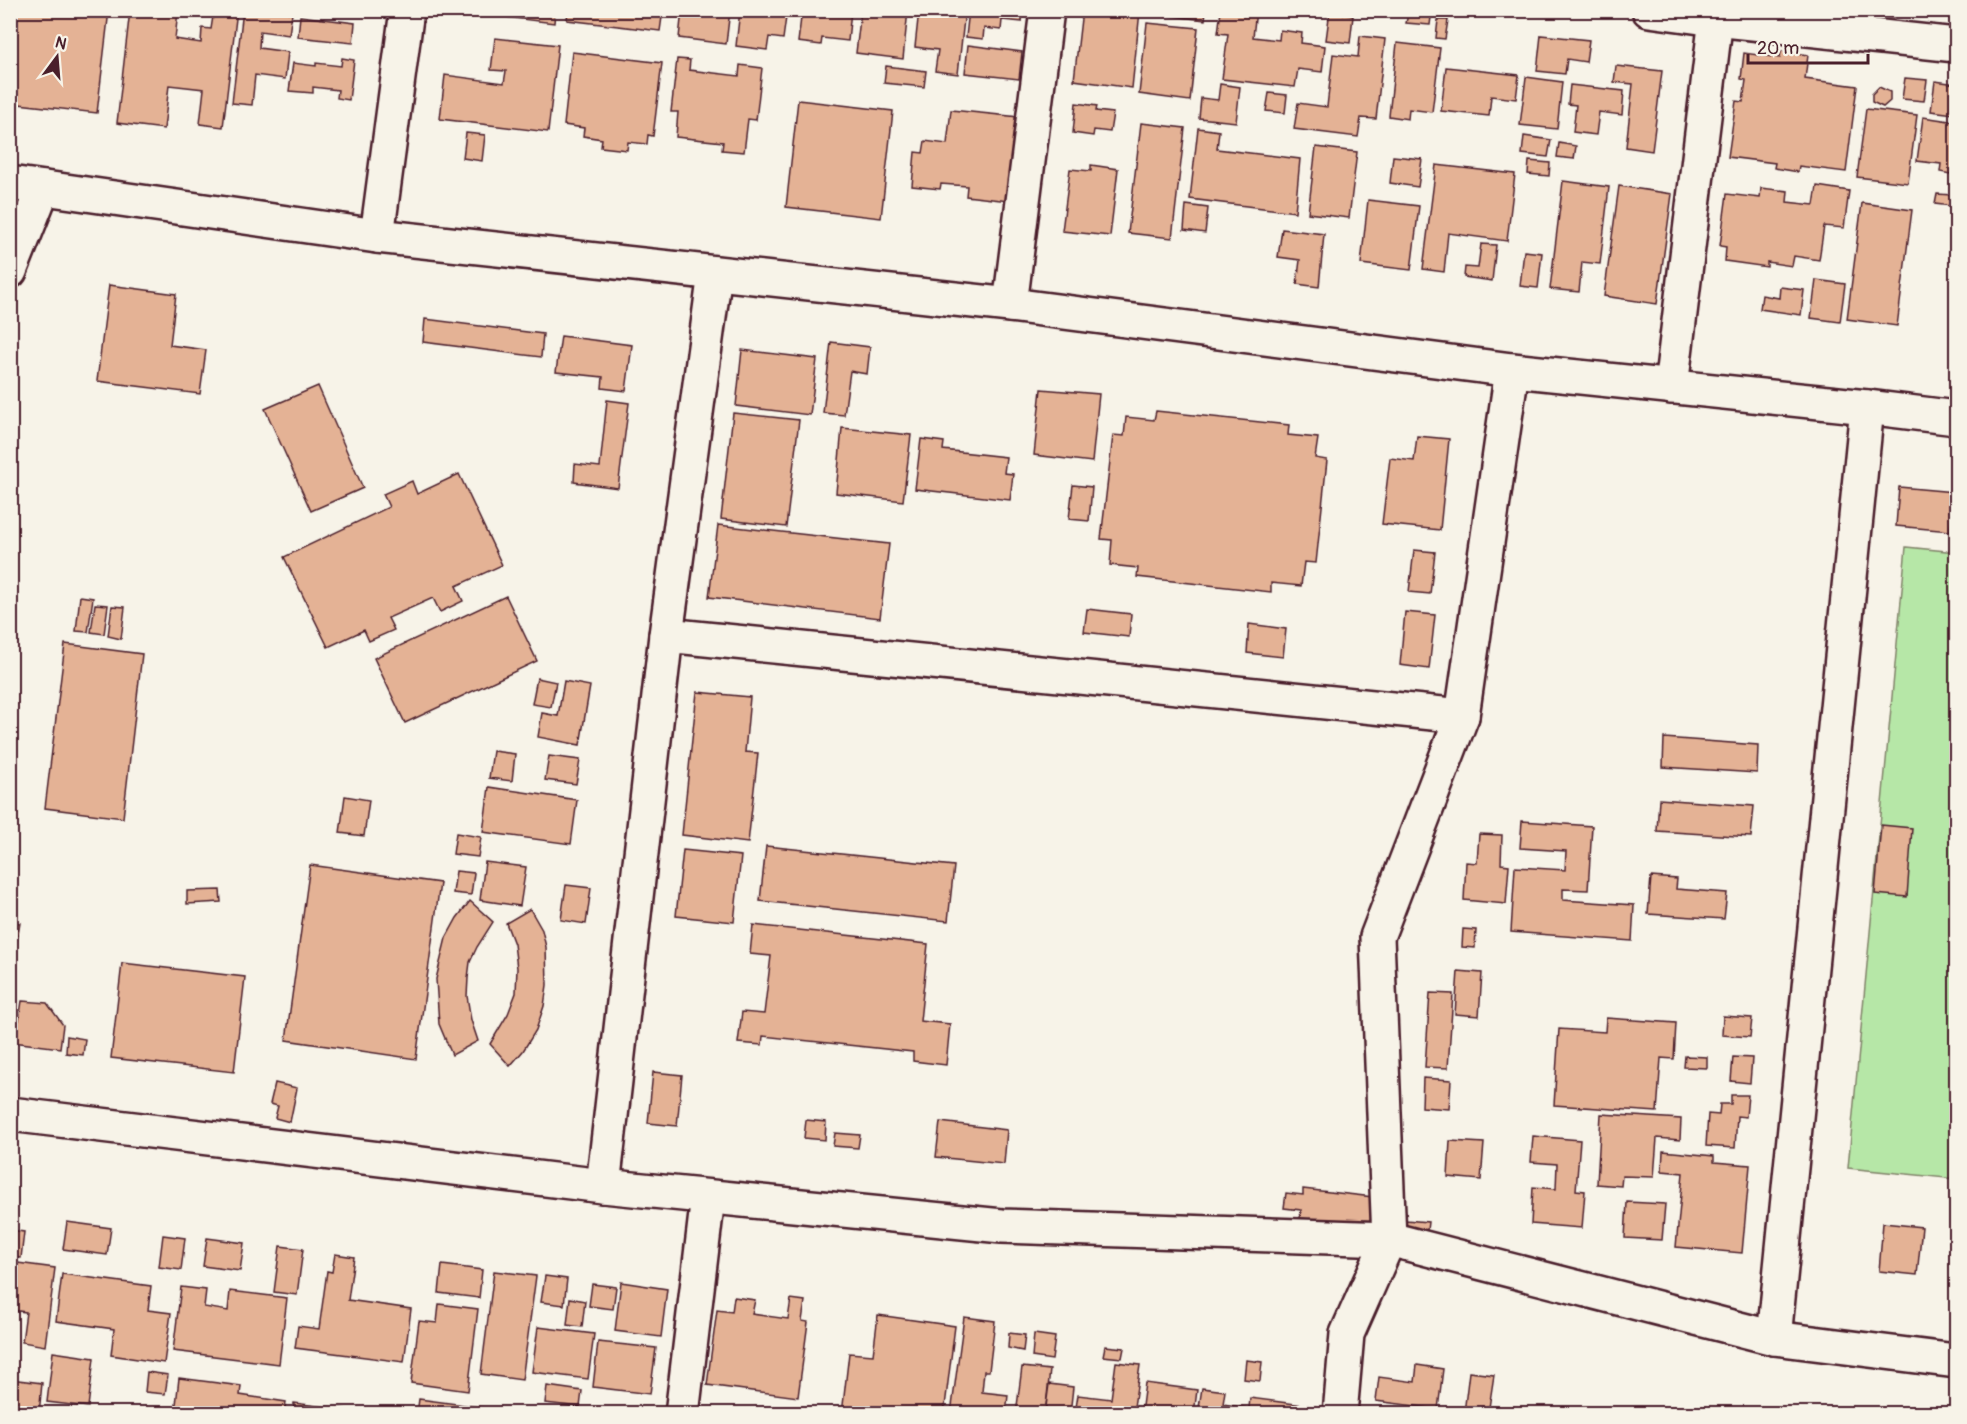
<svg xmlns="http://www.w3.org/2000/svg" width="1967" height="1424" viewBox="0 0 1967 1424" font-family="Pangolin,sans-serif">
  <rect width="100%" height="100%" fill="#f7f3e8"/>
  <filter id="ink" filterUnits="userSpaceOnUse"><feTurbulence type="fractalNoise" baseFrequency=".0167" numOctaves="2"/><feDisplacementMap in="SourceGraphic" scale="12" xChannelSelector="R" yChannelSelector="G"/><feConvolveMatrix kernelMatrix="1 2 1 2 8 2 1 2 1" color-interpolation-filters="sRGB"/></filter>
  <g filter="url(#ink)">
    <path fill="#b6e7a7" stroke="#808369" stroke-width="1.5" d="M1906 547 1956 552V1179L1848 1168Z"/>
    <g fill="#e4b295" stroke="#4a1f2b" stroke-width="1.5">
      <path d="M10 10H109L97 113 10 103Z"/>
      <path d="M130 10 178 11 175 39 201 43 202 28 211 29 214 10H237L223 127 200 124 204 89 169 85 164 129 117 123Z"/>
      <path d="M243 10H273L292 13 289 35 260 31 259 48 288 52 285 79 255 75 252 105 232 103Z"/>
      <path d="M447 10H555L554 23Z"/>
      <path d="M568 10H663L660 31 567 20Z"/>
      <path d="M682 10H730L726 44 679 38Z"/>
      <path d="M740 10H787L783 39 769 37 767 50 736 46Z"/>
      <path d="M802 10H851L848 41 822 38 821 45 798 42Z"/>
      <path d="M861 10H908L903 59 856 53Z"/>
      <path d="M919 10H965L958 74 935 71 938 50 915 47Z"/>
      <path d="M969 10H1023L1022 22 1002 20 1001 30 984 28 983 39 966 37Z"/>
      <path d="M1082 10 1140 11 1132 88 1074 80Z"/>
      <path d="M1172 10H1206L1205 20 1172 16Z"/>
      <path d="M1221 10H1256L1253 37 1279 40 1280 30 1302 33 1301 43 1325 46 1322 72 1298 69 1295 87 1222 79 1228 34 1218 33Z"/>
      <path d="M1330 10H1344L1343 14 1353 16 1350 43 1326 40Z"/>
      <path d="M1408 14 1431 17 1430 25 1406 23Z"/>
      <path d="M300 16 355 23 353 43 298 37Z"/>
      <path d="M1438 20H1448L1445 39 1436 38Z"/>
      <path d="M1147 23 1198 28 1190 101 1139 94Z"/>
      <path d="M1541 35 1589 40 1586 62 1567 59 1565 74 1537 71Z"/>
      <path d="M1360 36 1385 39 1376 119 1361 118 1358 137 1294 129 1298 103 1327 107 1333 54 1358 57Z"/>
      <path d="M495 38 558 45 548 132 440 119 445 75 504 83 506 71 491 70Z"/>
      <path d="M1397 43 1440 48 1432 112 1409 109 1408 119 1389 116Z"/>
      <path d="M968 45 1022 52 1019 79 965 73Z"/>
      <path d="M1781 51 1808 55 1805 79 1857 86 1846 172 1799 166 1798 172 1774 168 1775 163 1728 157 1736 101 1743 102 1746 80 1741 79 1744 53 1780 58Z"/>
      <path d="M572 52 662 63 653 136 648 135 647 144 628 142 627 150 601 147 602 139 583 136 584 128 564 125Z"/>
      <path d="M342 58 354 60 349 100 337 98 338 90 313 87V93L289 91 293 63 316 66V63L341 66Z"/>
      <path d="M677 59 690 60 689 70 739 76 740 65 762 68 756 120 748 119 744 152 722 150 723 142 676 137 678 112H671Z"/>
      <path d="M886 66 926 71 924 87 884 83Z"/>
      <path d="M1616 66 1662 71 1652 151 1626 147 1633 84 1614 82Z"/>
      <path d="M1446 67 1519 75 1516 99 1491 96 1489 116 1441 111Z"/>
      <path d="M1526 77 1562 82 1557 129 1520 125Z"/>
      <path d="M1905 78 1927 80 1924 101 1902 99Z"/>
      <path d="M1935 81 1956 84 1954 114 1931 111Z"/>
      <path d="M1220 84 1240 87 1236 122 1199 118 1201 98 1218 100Z"/>
      <path d="M1570 85 1624 91 1622 115 1599 112 1596 135 1573 132 1576 105 1568 104Z"/>
      <path d="M1879 87 1890 92V101L1883 107 1872 102V94Z"/>
      <path d="M1269 93 1287 95 1285 113 1266 111Z"/>
      <path d="M798 100 893 111 881 218 786 207Z"/>
      <path d="M1076 103 1097 106 1096 111 1113 113 1110 132 1094 130 1093 136 1073 133Z"/>
      <path d="M1866 109 1917 115 1908 183 1857 177Z"/>
      <path d="M951 110 1019 117 1009 201 966 196 967 186 941 184 940 189 912 186 915 152 923 153 925 141 947 144Z"/>
      <path d="M1923 117 1956 122V175L1940 172 1941 164 1917 161Z"/>
      <path d="M1141 123 1185 128 1172 238 1128 233Z"/>
      <path d="M1198 128 1219 131 1217 149 1300 159 1295 212 1190 199Z"/>
      <path d="M466 133 485 135 482 161 463 158Z"/>
      <path d="M1524 136 1551 140 1548 157 1522 154Z"/>
      <path d="M1559 143 1576 146 1574 159 1557 157Z"/>
      <path d="M1316 147 1357 152 1349 218 1308 213Z"/>
      <path d="M1393 156 1422 159 1418 187 1390 183Z"/>
      <path d="M1529 161 1550 163 1549 176 1528 174Z"/>
      <path d="M1091 165 1118 169 1110 236 1062 231 1070 169 1091 171Z"/>
      <path d="M1436 165 1515 174 1507 241 1448 233 1444 272 1423 269Z"/>
      <path d="M1563 181 1609 187 1600 264 1582 262 1579 292 1550 289Z"/>
      <path d="M1619 186 1672 194 1657 304 1604 296Z"/>
      <path d="M1817 186 1849 191 1844 228 1824 226 1819 260 1794 256 1792 266 1767 262V267L1725 261 1726 247 1720 246 1727 194 1760 198 1761 188 1788 191 1787 202 1814 205Z"/>
      <path d="M1937 194 1952 195 1951 206 1935 204Z"/>
      <path d="M1368 200 1419 206 1411 270 1361 264Z"/>
      <path d="M1862 203 1912 210 1897 326 1847 319Z"/>
      <path d="M1186 205 1208 208 1205 233 1184 230Z"/>
      <path d="M1282 229 1324 234 1319 287 1297 284 1300 260 1278 257Z"/>
      <path d="M1481 244 1496 245 1492 281 1464 277 1465 267 1478 268Z"/>
      <path d="M1524 251 1542 253 1538 288 1520 286Z"/>
      <path d="M1816 280 1845 284 1840 322 1811 318Z"/>
      <path d="M109 285 176 294 170 345 206 350 200 394 97 381Z"/>
      <path d="M1780 287 1804 290 1801 315 1760 309 1762 295 1779 298Z"/>
      <path d="M425 319 543 334 541 357 423 342Z"/>
      <path d="M561 336 632 345 626 391 602 388 603 377 556 372Z"/>
      <path d="M831 342 870 347 867 374 850 371 844 415 823 413Z"/>
      <path d="M742 350 817 359 810 415 736 406Z"/>
      <path d="M318 386 363 488 311 511 265 409Z"/>
      <path d="M1041 389 1099 394 1092 462 1034 455Z"/>
      <path d="M607 400 629 403 618 488 574 482 575 464 600 467Z"/>
      <path d="M1156 411 1289 425 1288 435 1318 438 1315 458 1327 460 1316 563 1304 562 1301 586 1271 583V592L1137 577 1138 568 1110 565 1112 540 1101 539 1113 435 1124 436 1126 417 1154 420Z"/>
      <path d="M733 413 799 420 786 527 721 519Z"/>
      <path d="M842 428 911 435 903 501 836 493Z"/>
      <path d="M1417 436 1449 439 1440 530 1382 524 1390 458 1414 461Z"/>
      <path d="M921 439 944 442 943 450 1006 457 1004 473 1013 474 1010 500 915 489Z"/>
      <path d="M459 474 502 565 456 586 463 601 440 612 433 598 388 618 394 630 369 641 364 630 328 647 284 557 389 507 383 494 412 481 417 494Z"/>
      <path d="M1073 485 1092 487 1089 521 1069 519Z"/>
      <path d="M1899 487 1954 492 1950 531 1896 526Z"/>
      <path d="M718 525 889 544 880 618 709 597Z"/>
      <path d="M1414 550 1435 552 1430 594 1409 592Z"/>
      <path d="M80 596 93 598 88 632 76 631Z"/>
      <path d="M506 596 537 661 405 723 374 658Z"/>
      <path d="M95 604 108 605 104 634 91 632Z"/>
      <path d="M112 606 125 607 121 639 108 636Z"/>
      <path d="M1087 609 1131 614 1129 637 1084 632Z"/>
      <path d="M1405 612 1435 615 1429 669 1400 665Z"/>
      <path d="M1249 624 1286 629 1283 657 1247 653Z"/>
      <path d="M65 644 142 654 123 818 45 808Z"/>
      <path d="M537 678 556 682 551 707 532 704Z"/>
      <path d="M564 681 590 686 580 745 538 737 542 713 558 716Z"/>
      <path d="M697 692 750 697 745 752 758 753 748 843 682 835Z"/>
      <path d="M1664 738 1758 745 1757 773 1663 767Z"/>
      <path d="M493 751 515 754 512 781 489 778Z"/>
      <path d="M549 756 580 760 576 784 545 780Z"/>
      <path d="M489 787 577 800 571 844 483 832Z"/>
      <path d="M345 796 369 800 364 836 340 833Z"/>
      <path d="M1659 799 1754 806 1751 837 1657 831Z"/>
      <path d="M1522 821 1592 826 1588 890 1563 889V900L1634 905 1632 941 1511 932 1515 867 1565 870 1566 851 1520 848Z"/>
      <path d="M1881 825 1912 828 1907 897 1875 894Z"/>
      <path d="M456 833 481 837 478 857 453 854Z"/>
      <path d="M1479 834 1502 835 1501 864 1509 865 1506 904 1464 900 1466 862 1477 863Z"/>
      <path d="M766 846 954 866 948 921 760 901Z"/>
      <path d="M683 850 741 856 734 922 676 916Z"/>
      <path d="M485 862 526 867 520 906 480 900Z"/>
      <path d="M310 865 440 883 416 1059 286 1040Z"/>
      <path d="M456 871 474 873 471 895 453 893Z"/>
      <path d="M1651 877 1677 879 1676 889 1727 893 1724 919 1648 914Z"/>
      <path d="M566 885 591 888 586 924 561 920Z"/>
      <path d="M220 890 221 902 187 904V891Z"/>
      <path d="M470 901 493 922 477 947 470 962 468 978 467 996 471 1020 478 1041 452 1055 439 1024 436 979 446 938 457 918Z"/>
      <path d="M530 909 542 930 546 947 547 985 544 1006 536 1030 523 1051 510 1066 490 1044 508 1014 516 993 517 968 514 944 506 923Z"/>
      <path d="M10 922 20 923 15 952 10 951Z"/>
      <path d="M753 925 928 944 920 1021 950 1024 946 1065 913 1061V1052L763 1036 762 1045 738 1043 742 1012 764 1014 771 956 750 954Z"/>
      <path d="M1463 929 1476 930 1475 948 1462 947Z"/>
      <path d="M122 963 245 977 234 1072 111 1058Z"/>
      <path d="M1458 971 1482 973 1479 1016 1455 1014Z"/>
      <path d="M1430 993 1453 994 1448 1068 1425 1067Z"/>
      <path d="M22 1001 47 1003 63 1025 60 1048 13 1042 15 1019 19 1020Z"/>
      <path d="M1723 1016 1752 1018 1750 1037 1722 1035Z"/>
      <path d="M1606 1018 1676 1023 1674 1059 1661 1058 1657 1112 1554 1105 1559 1029 1605 1032Z"/>
      <path d="M67 1036 85 1039 83 1055 66 1053Z"/>
      <path d="M1685 1056 1707 1057V1068L1684 1067Z"/>
      <path d="M1733 1057 1752 1058 1750 1083 1731 1081Z"/>
      <path d="M653 1072 682 1075 677 1126 648 1123Z"/>
      <path d="M1423 1078 1451 1080 1449 1109 1422 1107Z"/>
      <path d="M275 1083 297 1088 290 1122 275 1118 278 1106 270 1104Z"/>
      <path d="M1731 1095H1748L1746 1117 1737 1116 1735 1148 1706 1146 1708 1114 1719 1115 1720 1104H1731Z"/>
      <path d="M1601 1114 1681 1119 1680 1140 1657 1138 1654 1177 1622 1176 1621 1186 1597 1184Z"/>
      <path d="M806 1120 826 1122 825 1140 804 1138Z"/>
      <path d="M940 1122 1007 1130 1004 1164 936 1157Z"/>
      <path d="M835 1133 860 1135 858 1148 833 1146Z"/>
      <path d="M1533 1136 1580 1140 1576 1190 1585 1191 1582 1228 1531 1224 1533 1187 1556 1189 1557 1164 1531 1162Z"/>
      <path d="M1450 1141 1484 1143 1481 1180 1448 1177Z"/>
      <path d="M1663 1151 1714 1156V1162L1750 1165 1742 1253 1676 1247 1683 1173 1662 1171Z"/>
      <path d="M1303 1189 1373 1197 1370 1226 1300 1218 1301 1210 1284 1208 1286 1193 1303 1195Z"/>
      <path d="M1627 1202 1665 1204 1662 1240 1625 1238Z"/>
      <path d="M1405 1220 1428 1222 1426 1238 1403 1236Z"/>
      <path d="M67 1222 111 1228 107 1255 63 1249Z"/>
      <path d="M1883 1223 1922 1227 1917 1275 1879 1271Z"/>
      <path d="M10 1230 24 1232 21 1258 10 1257Z"/>
      <path d="M163 1235 185 1238 181 1270 159 1267Z"/>
      <path d="M207 1238 244 1243 240 1271 203 1266Z"/>
      <path d="M280 1246 303 1249 297 1295 274 1292Z"/>
      <path d="M335 1254 354 1257 348 1300 411 1309 404 1362 295 1348 298 1326 319 1329 327 1271 332 1272Z"/>
      <path d="M10 1262 55 1268 45 1346 22 1342 26 1312 10 1310Z"/>
      <path d="M442 1265 482 1270 479 1298 439 1293Z"/>
      <path d="M494 1271 536 1276 522 1380 481 1374Z"/>
      <path d="M62 1274 151 1286 148 1310 171 1313 164 1363 111 1355 114 1329 56 1321Z"/>
      <path d="M545 1276 567 1279 564 1305 541 1302Z"/>
      <path d="M621 1282 667 1289 661 1337 615 1331Z"/>
      <path d="M592 1284 616 1287 613 1309 589 1306Z"/>
      <path d="M181 1287 206 1290 204 1307 228 1311 230 1291 287 1298 279 1364 173 1351Z"/>
      <path d="M734 1297 755 1300 752 1314 788 1319 791 1299 805 1301 802 1321 808 1322 798 1397 707 1385 717 1310 732 1312Z"/>
      <path d="M570 1298 585 1301 582 1327 567 1325Z"/>
      <path d="M439 1304 478 1309 468 1391 411 1383 419 1321 437 1323Z"/>
      <path d="M878 1315 955 1326 944 1414H842L849 1353 873 1355Z"/>
      <path d="M964 1317 995 1321 989 1371H984L982 1392 1008 1395 1006 1414H951Z"/>
      <path d="M538 1327 594 1334 588 1379 532 1372Z"/>
      <path d="M1009 1333 1025 1335 1023 1351 1008 1348Z"/>
      <path d="M1034 1334 1055 1337 1052 1360 1032 1357Z"/>
      <path d="M598 1342 656 1348 650 1394 593 1387Z"/>
      <path d="M1105 1346 1124 1348 1122 1358 1103 1356Z"/>
      <path d="M53 1352 94 1358 88 1407 47 1402Z"/>
      <path d="M1246 1360 1262 1362 1260 1381 1244 1379Z"/>
      <path d="M1116 1362 1140 1365 1133 1414H1075L1078 1395 1111 1399Z"/>
      <path d="M1417 1365 1443 1369 1438 1409 1376 1401 1379 1377 1415 1382Z"/>
      <path d="M1022 1367 1050 1370 1045 1414H1016Z"/>
      <path d="M147 1372 168 1375 165 1394 145 1392Z"/>
      <path d="M1469 1372 1494 1375 1488 1414 1464 1413Z"/>
      <path d="M179 1378 241 1386 240 1395 286 1402 284 1414H175Z"/>
      <path d="M10 1379 42 1383 39 1414H10Z"/>
      <path d="M1145 1383 1197 1390 1194 1414H1141Z"/>
      <path d="M1049 1384 1073 1387 1070 1414H1045Z"/>
      <path d="M547 1386 582 1391 580 1407 545 1403Z"/>
      <path d="M1202 1388 1225 1391 1223 1404 1249 1408 1250 1398 1318 1407 1317 1414H1198Z"/>
      <path d="M419 1399 517 1412 516 1414H417Z"/>
      <path d="M294 1403 380 1414H293Z"/>
    </g>
    <g fill="none" stroke-linecap="round" stroke-linejoin="round">
      <g stroke="#4a1f2b" stroke-width="38">
        <g id="minor">
          <path d="M1649 10 1715 19 1956 45"/>
          <path d="M10 183 377 236 1010 305 1512 370 1867 407 1956 418"/>
          <path d="M377 236 407 10"/>
          <path d="M10 271 43 188"/>
          <path d="M1010 305 1047 10"/>
          <path d="M1671 387 1717 10"/>
          <path d="M666 635 1462 716"/>
          <path d="M10 1114 603 1186 1002 1226 1389 1239 1774 1338 1956 1361"/>
          <path d="M603 1186 666 635 715 273"/>
          <path d="M1774 1338 1867 407"/>
          <path d="M682 1414 708 1197"/>
          <path d="M1340 1414 1347 1334 1389 1239 1377 937 1462 716 1512 370"/>
        </g>
      </g>
      <use href="#minor" stroke="#f7f3e8" stroke-width="33"/>
    </g>
  </g>
  <rect width="1967" height="1424" fill="none" stroke="#f7f3e8" stroke-width="36"/>
  <rect x="18" y="18" width="1931" height="1388" fill="none" stroke="#4a1f2b" stroke-width="2" filter="url(#ink)"/>
  <g transform="translate(57 57) rotate(16)" stroke="#f7f3e8" stroke-width="4.5" paint-order="stroke">
  <path d="M0-4.5L10 22L0 15L-10 22Z" fill="#4a1f2b"/>
  <text y="-9" font-size="16" font-weight="bold" text-anchor="middle" fill="#4a1f2b">N</text>
  </g>
  <path d="M1748 54v9h120v-9" fill="none" stroke="#4a1f2b" stroke-width="3"/>
  <text x="1757" y="54" font-size="18" fill="#4a1f2b" stroke="#f7f3e8" stroke-width="4.5" paint-order="stroke">20 m</text>
</svg>
